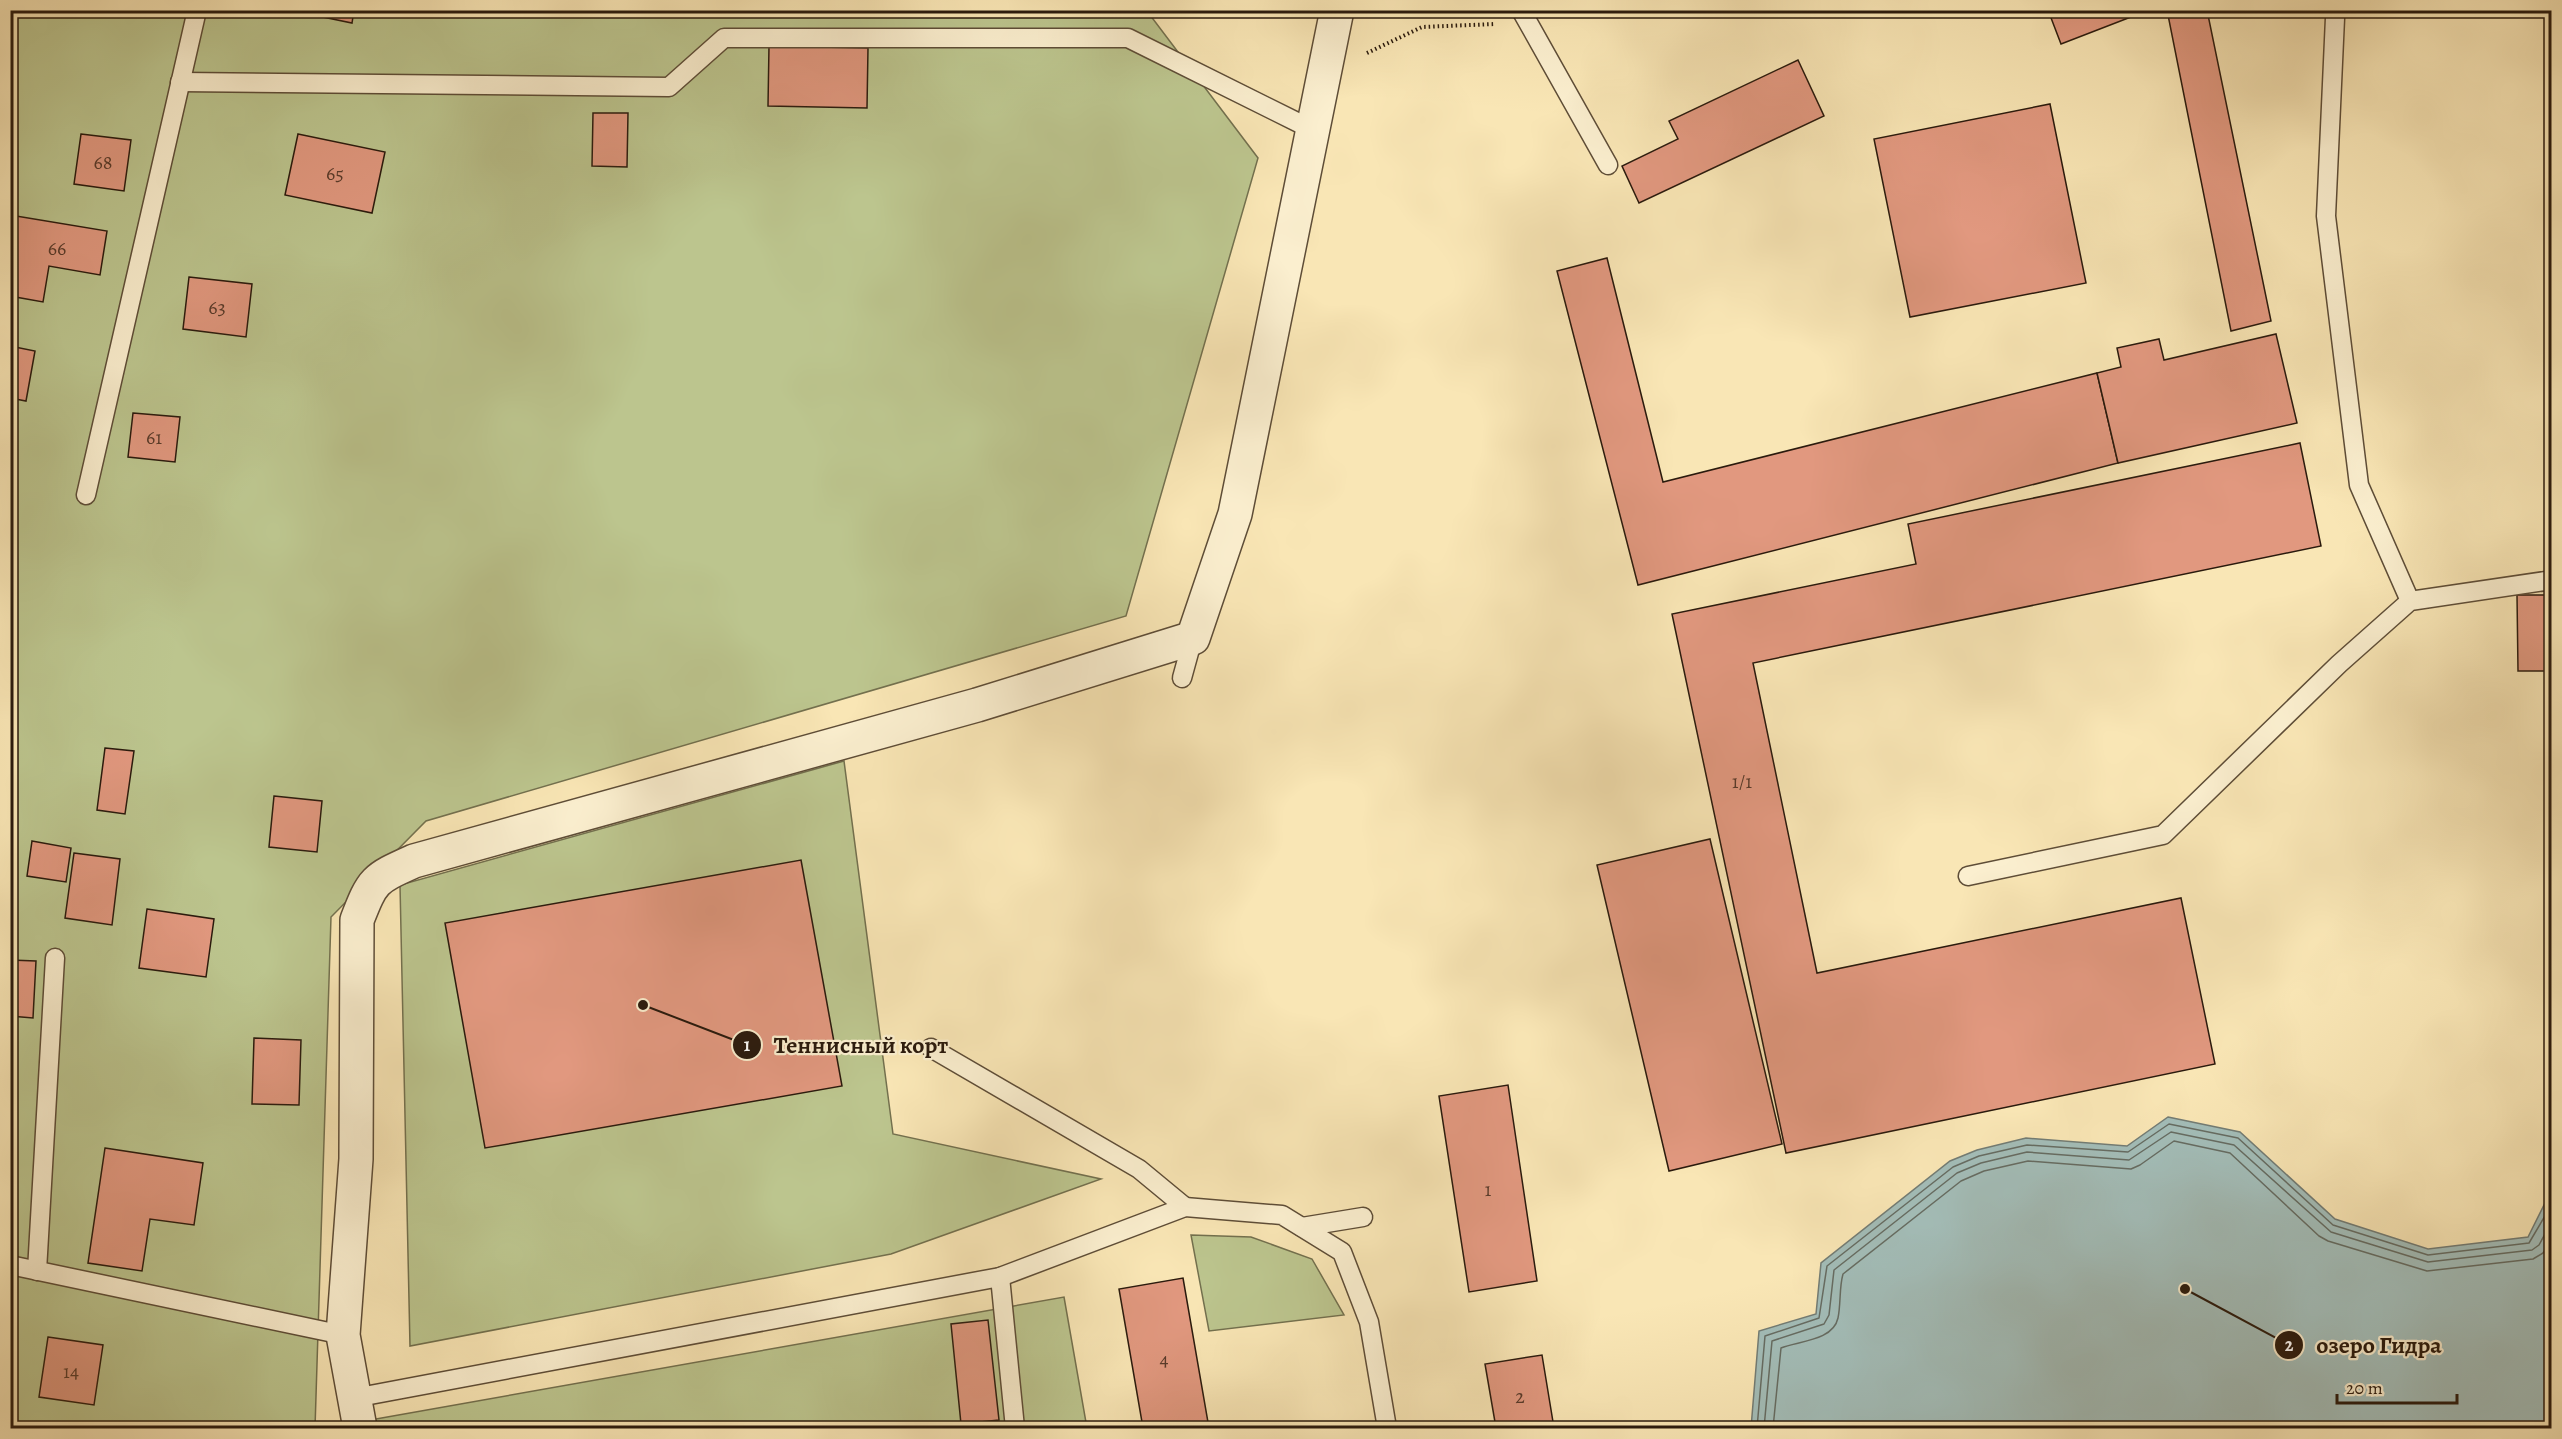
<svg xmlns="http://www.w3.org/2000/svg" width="2562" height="1439" viewBox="0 0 2562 1439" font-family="Alegreya,serif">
  <rect width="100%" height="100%" fill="#f9e6b5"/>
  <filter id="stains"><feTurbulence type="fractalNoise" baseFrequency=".00333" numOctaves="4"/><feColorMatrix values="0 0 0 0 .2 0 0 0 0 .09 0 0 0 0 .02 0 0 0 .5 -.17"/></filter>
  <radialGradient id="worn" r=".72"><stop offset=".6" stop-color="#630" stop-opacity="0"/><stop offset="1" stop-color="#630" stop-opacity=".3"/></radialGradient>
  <g fill="#bcc58e" stroke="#73704e" stroke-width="1.5">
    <path d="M10 11H1147L1258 158 1126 616 426 821 331 917 315 1428H11Z"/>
    <path d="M844 761 893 1134 1101 1179 891 1254 410 1346 400 885Z"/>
    <path d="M1191 1235 1251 1237 1312 1259 1344 1315 1209 1331Z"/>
    <path d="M1064 1297 1087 1428H317L359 1422Z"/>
  </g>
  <path fill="#a3bdb8" stroke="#737c74" stroke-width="1.5" d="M2168 1117 2240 1132 2335 1219 2428 1249 2528 1237 2551 1191V1428H1751L1759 1331 1816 1314 1821 1263 1950 1161 1977 1150 2026 1138 2127 1146Z"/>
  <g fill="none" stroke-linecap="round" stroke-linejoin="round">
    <g stroke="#666c62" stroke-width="1.5">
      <path d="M1757 1428 1765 1336 1819 1318 1827 1266 1953 1167 1979 1156 2027 1145 2128 1152 2169 1124 2238 1138 2333 1225 2428 1255 2529 1243 2552 1204"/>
      <path d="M1764 1428 1772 1341 1824 1324 1829 1315 1834 1270 1957 1173 1981 1163 2027 1152 2129 1160 2171 1132 2234 1145 2331 1232 2428 1262 2532 1250 2539 1245 2552 1221"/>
      <path d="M1773 1428 1781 1348C1798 1341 1833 1341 1838 1318 1841 1304 1839 1288 1843 1274L1961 1181 1984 1171 2028 1161 2131 1169 2140 1165 2174 1141 2230 1153 2319 1236 2328 1241 2427 1271 2533 1259 2543 1253 2552 1240"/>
    </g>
  </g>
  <g fill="#e1987f" stroke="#2a1a0d" stroke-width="1.5">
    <path d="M289 10H354L352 23Z"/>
    <path d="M2048 10H2149L2061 44Z"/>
    <path d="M2167 10H2207L2271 321 2231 331Z"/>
    <path d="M769 46 868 48 867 108 768 106Z"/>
    <path d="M1798 60 1824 116 1639 203 1622 166 1678 139 1669 121Z"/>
    <path d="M2050 104 2086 283 1910 317 1874 139Z"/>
    <path d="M593 113H628L627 167 592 166Z"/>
    <path d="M81 134 131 140 124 191 74 184Z"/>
    <path d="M298 134 385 152 372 213 285 195Z"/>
    <path d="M10 215 107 231 100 275 49 266 43 302 10 296Z"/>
    <path d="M1607 258 1663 482 2097 373 2118 463 1638 585 1557 271Z"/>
    <path d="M189 277 252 284 246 337 183 329Z"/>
    <path d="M2276 334 2297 423 2118 463 2097 373 2121 367 2117 348 2159 339 2164 360Z"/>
    <path d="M10 346 35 351 26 401 10 398Z"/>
    <path d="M133 413 180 417 175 462 128 457Z"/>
    <path d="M2300 443 2321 546 1753 663 1817 973 2181 898 2215 1064 1786 1153 1672 614 1916 564 1908 524Z"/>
    <path d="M2517 595H2552V671H2518Z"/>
    <path d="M105 748 134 751 125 814 97 810Z"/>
    <path d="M274 796 322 801 317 852 269 847Z"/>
    <path d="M1710 839 1782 1144 1669 1171 1597 865Z"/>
    <path d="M32 841 71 848 66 882 27 876Z"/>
    <path d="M74 853 120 859 112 925 65 918Z"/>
    <path d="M801 860 842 1086 485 1148 445 923Z"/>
    <path d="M147 909 214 919 206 977 139 968Z"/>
    <path d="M10 960 36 961 33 1018 10 1016Z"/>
    <path d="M254 1038 301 1040 299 1105 252 1104Z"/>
    <path d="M1508 1085 1537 1281 1469 1292 1439 1096Z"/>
    <path d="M105 1148 203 1163 194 1225 150 1219 142 1271 88 1263Z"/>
    <path d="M1183 1278 1209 1428H1143L1119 1289Z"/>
    <path d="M988 1320 999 1420 961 1424 951 1324Z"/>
    <path d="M48 1337 103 1345 94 1405 39 1397Z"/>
    <path d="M1542 1355 1554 1428H1496L1485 1364Z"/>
  </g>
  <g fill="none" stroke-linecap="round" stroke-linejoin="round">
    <g stroke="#5e4d37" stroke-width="21">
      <g id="lane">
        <path d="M1521 10 1608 165"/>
        <path d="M2335 18 2326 216 2359 485 2410 601"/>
        <path d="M180 82 669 87 724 38H1128L1313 130"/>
        <path d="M86 495 197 10"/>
        <path d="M1182 678 1193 638"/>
        <path d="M1968 876 2163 835 2339 664 2410 601 2552 580"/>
        <path d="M931 1048 1139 1169 1185 1207"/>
        <path d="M1302 1227 1363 1217"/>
        <path d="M10 1265 343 1335"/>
        <path d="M37 1271 55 958"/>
        <path d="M1000 1277 1015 1428"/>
        <path d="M354 1398 1000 1277 1185 1207 1282 1215 1342 1252 1369 1322 1387 1428"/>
      </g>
    </g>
    <g stroke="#5e4d37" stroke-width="36">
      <path id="street" d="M360 1428 343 1335 356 1159 357 920C373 879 374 879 414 861L977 705 1193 638 1235 514 1337 10"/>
    </g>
    <path stroke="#2a1a0d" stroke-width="4" stroke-dasharray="1.5 3" stroke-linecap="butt" d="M1367 53 1422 27 1495 24"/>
    <use href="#lane" stroke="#fbefcf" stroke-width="18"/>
    <use href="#street" stroke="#fbefcf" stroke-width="33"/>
  </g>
  <g text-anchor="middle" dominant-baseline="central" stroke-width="4.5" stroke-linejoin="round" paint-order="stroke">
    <g font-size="20" fill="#583a2a">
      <text x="103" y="162">68</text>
      <text x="335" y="173">65</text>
      <text x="57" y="248">66</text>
      <text x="217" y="307">63</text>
      <text x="154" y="437">61</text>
      <text x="1742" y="781">1/1</text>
      <text x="1488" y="1189">1</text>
      <text x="1164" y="1359">4</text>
      <text x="71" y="1371">14</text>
      <text x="1520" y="1396">2</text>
    </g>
  </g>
  <path fill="none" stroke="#2a1a0d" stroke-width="2" d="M643 1005L747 1045M2185 1289L2289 1345"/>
  <g fill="#2a1a0d" stroke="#fbefcf" stroke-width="2">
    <circle cx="643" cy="1005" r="6"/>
    <circle cx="2185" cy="1289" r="6"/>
    <circle cx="747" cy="1045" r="15"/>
    <circle cx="2289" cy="1345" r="15"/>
  </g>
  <g font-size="18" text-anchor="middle" font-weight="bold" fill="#fff">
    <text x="747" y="1051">1</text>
    <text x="2289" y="1351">2</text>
  </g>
  <g font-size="24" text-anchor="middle" font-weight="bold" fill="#2a1a0d" stroke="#fbefcf" stroke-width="4.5" stroke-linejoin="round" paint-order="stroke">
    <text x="861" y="1053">Теннисный корт</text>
    <text x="2379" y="1353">озеро Гидра</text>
  </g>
  <rect width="2562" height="1439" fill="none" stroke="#f9e6b5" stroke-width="36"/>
  <rect x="12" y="12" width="2538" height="1415" fill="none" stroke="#2a1a0d" stroke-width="3"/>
  <rect x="18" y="18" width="2526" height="1403" fill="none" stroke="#2a1a0d" stroke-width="1.5"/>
  <path d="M2337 1394v9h120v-9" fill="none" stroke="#2a1a0d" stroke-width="3"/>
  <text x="2346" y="1394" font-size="18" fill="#2a1a0d" stroke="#fbefcf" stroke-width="4.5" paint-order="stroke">20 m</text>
  <rect width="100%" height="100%" filter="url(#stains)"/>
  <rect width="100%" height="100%" fill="url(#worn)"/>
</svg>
